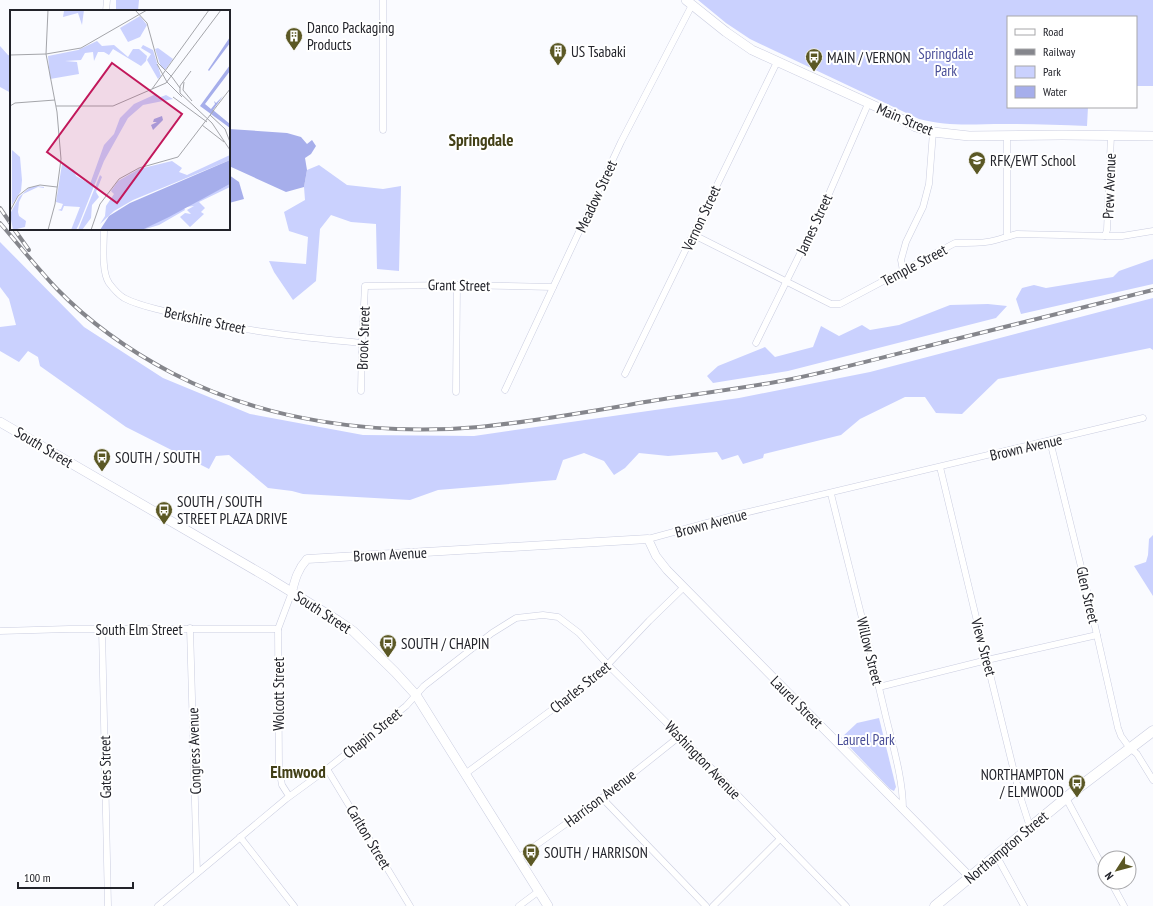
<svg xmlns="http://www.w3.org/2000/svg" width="1153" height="906" viewBox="0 0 1153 906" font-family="'PT Sans Narrow',sans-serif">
  <rect width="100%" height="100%" fill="#fafbff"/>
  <g fill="#cad1fe">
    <path d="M116 0H139L138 11H116Z"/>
    <path d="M698 0H1153V86H1136V17H1008V107H1088L1087 126C1060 125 1032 124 1004 124 973 124 950 127 919 119L750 39 726 23Z"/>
    <path d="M0 46 8 55 11 56V93L0 87Z"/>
    <path d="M319 165 347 185 383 189 401 186 399 271 377 269 376 224 351 222 331 215 320 229 316 281 293 300 274 272 269 261 306 264 308 237 289 231 284 212 305 200 304 187 307 170Z"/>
    <path d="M0 242 84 327 163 378 250 414 363 435 474 436 739 398 870 372 1153 298V350L1150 348 998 379 962 414 936 413 925 397H905L860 419 841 435 764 454 763 458 743 464 738 455 722 460 717 452 668 456 639 453 625 468 614 475 604 461 584 453 563 460 556 480 438 490 410 500 303 494 292 491 268 488 229 455 216 456 209 469 126 427 40 366 38 357 28 351 19 362 0 351V327L16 325 9 299 0 287Z"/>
    <path d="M1153 259V284L1021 314 1016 299 1022 288 1034 285 1046 288 1113 277 1119 271Z"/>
    <path d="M988 304 1007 306 996 318 788 371 713 383 707 376 718 366 765 347 775 357 813 347 821 326 839 336 862 325 870 330 899 325 950 305Z"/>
    <path d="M1153 535V596L1134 566 1146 562 1148 555 1149 539Z"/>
    <path d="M879 718 896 787 894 791 890 789 841 738 857 723Z"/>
  </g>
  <g fill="#a6aeeb">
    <path d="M229 129 287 133 301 137 307 144 312 140 316 146 311 154 305 158 307 170 304 187 286 192 229 166Z"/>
    <path d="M229 175 239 182 244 199 229 203Z"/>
  </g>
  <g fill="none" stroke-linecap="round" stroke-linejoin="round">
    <g stroke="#cacde0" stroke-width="7">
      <g id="minor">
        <path d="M383 0V130"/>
        <path d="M106 11 107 0"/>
        <path d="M104 229C104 243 101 271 109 283 112 287 119 295 124 298 137 305 153 308 167 312 231 330 297 337 362 343"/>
        <path d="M694 235 831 304H840L955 243C968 243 983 244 996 240 1003 238 1009 236 1017 234L1105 236H1122L1153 231"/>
        <path d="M1007 236V135"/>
        <path d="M1105 236 1107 230 1111 135"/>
        <path d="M903 271 901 260 906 242 923 207 929 184 933 132"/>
        <path d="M756 343 825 203 868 104"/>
        <path d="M625 374 777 62"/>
        <path d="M505 390 621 142 692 5"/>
        <path d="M361 391 362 343 365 286 457 285 553 287"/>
        <path d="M456 392 457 285"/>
        <path d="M1050 441 1087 591 1118 728 1121 736 1129 747 1137 754 1153 780"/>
        <path d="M940 467 975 613 1020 796 1030 827"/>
        <path d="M831 494C849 567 868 640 885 713 892 743 903 778 903 809"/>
        <path d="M648 539 740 514 1143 418"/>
        <path d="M190 628 197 873"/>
        <path d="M102 629 108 906"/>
        <path d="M0 631 69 629H278"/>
        <path d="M879 687 987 660 1097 635"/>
        <path d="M327 769 410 906"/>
        <path d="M465 774 595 678 649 621 684 587"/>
        <path d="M289 796 282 785 279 768 278 629 292 592"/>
        <path d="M602 798 706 906"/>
        <path d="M1066 798 1105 871"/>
        <path d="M240 837 294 906"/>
        <path d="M996 855 1024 906"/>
        <path d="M518 858 602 798 680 736"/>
        <path d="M1111 882 1124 906"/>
        <path d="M158 906 286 799 327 769 406 706 424 686 492 633 516 618 543 615 558 617 579 633 608 665 680 736 846 906"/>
        <path d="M519 906 539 891"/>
        <path d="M713 906 780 839"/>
      </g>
    </g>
    <g stroke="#cacde0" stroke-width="9">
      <path id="tertiary" d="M292 592C295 579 298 569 307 559L648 539 656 556 667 570 970 877"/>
    </g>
    <g stroke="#cacde0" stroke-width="10">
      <g id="secondary">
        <path d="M686 0 726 32 752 50 888 112 916 127 933 132 969 136 1062 135 1153 136"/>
        <path d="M0 422 267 577 337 620 353 631 395 672 416 695 548 906"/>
      </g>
    </g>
    <g stroke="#cacde0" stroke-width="11">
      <path id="primary" d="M935 906 1078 788 1153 731"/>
    </g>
    <use href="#minor" stroke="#fff" stroke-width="6"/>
    <use href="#tertiary" stroke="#fff" stroke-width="8"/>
    <use href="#secondary" stroke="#fff" stroke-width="9"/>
    <use href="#primary" stroke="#fff" stroke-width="10"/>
    <g stroke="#85868c" stroke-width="4">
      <g id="rail">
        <path d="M0 208 11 224"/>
        <path d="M0 223C19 245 37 268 57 289 90 323 130 351 172 373 264 421 376 436 479 427 539 421 598 410 657 400 702 393 747 388 792 379 840 369 888 356 936 344 1009 326 1081 308 1153 290"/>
        <path d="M14 229 29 250"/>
      </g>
    </g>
    <use href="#rail" stroke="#fff" stroke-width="2.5" stroke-dasharray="8" stroke-linecap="butt"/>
  </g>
  <defs>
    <g id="building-pin" transform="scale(0.9)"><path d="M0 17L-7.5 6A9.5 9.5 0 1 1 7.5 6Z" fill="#5b5825" stroke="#fff"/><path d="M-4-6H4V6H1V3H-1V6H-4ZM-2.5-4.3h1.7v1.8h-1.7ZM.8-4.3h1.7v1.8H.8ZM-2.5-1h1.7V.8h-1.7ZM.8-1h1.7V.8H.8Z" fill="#fff"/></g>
    <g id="bus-pin" transform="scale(0.9)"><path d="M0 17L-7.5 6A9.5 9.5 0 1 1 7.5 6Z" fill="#5b5825" stroke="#fff"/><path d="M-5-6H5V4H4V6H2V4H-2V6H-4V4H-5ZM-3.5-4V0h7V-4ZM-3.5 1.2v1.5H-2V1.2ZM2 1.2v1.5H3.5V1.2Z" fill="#fff"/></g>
    <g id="school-pin" transform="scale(0.9)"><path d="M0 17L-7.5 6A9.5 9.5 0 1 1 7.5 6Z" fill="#5b5825" stroke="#fff"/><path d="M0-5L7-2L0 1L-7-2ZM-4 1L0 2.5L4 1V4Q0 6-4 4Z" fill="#fff"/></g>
  </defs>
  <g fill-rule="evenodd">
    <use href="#building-pin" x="294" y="36"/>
    <use href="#building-pin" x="558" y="51"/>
    <use href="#bus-pin" x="814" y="57"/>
    <use href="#school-pin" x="977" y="160"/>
    <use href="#bus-pin" x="102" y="457"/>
    <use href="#bus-pin" x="164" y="510"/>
    <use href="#bus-pin" x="388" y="643"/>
    <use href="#bus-pin" x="1077" y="783"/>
    <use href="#bus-pin" x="531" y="852"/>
  </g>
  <g text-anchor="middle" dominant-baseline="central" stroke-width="4" stroke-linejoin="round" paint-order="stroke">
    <g font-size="15" fill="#22232a" stroke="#fff" text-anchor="start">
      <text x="307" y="27">Danco Packaging<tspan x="307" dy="17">Products</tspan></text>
      <text x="571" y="51">US Tsabaki</text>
      <text x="827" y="57">MAIN / VERNON</text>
      <text x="990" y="160">RFK/EWT School</text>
      <text x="115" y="457">SOUTH / SOUTH</text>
      <text x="177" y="501">SOUTH / SOUTH<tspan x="177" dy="17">STREET PLAZA DRIVE</tspan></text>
      <text x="401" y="643">SOUTH / CHAPIN</text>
      <text x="1064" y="774" text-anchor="end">NORTHAMPTON<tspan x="1064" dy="17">/ ELMWOOD</tspan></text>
      <text x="544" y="852">SOUTH / HARRISON</text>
    </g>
    <g font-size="15" fill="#494e97" stroke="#fff">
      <text x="946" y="53">Springdale<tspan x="946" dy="17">Park</tspan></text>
      <text x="866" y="739">Laurel Park</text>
    </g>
    <g font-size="15" fill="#22232a" stroke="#fff">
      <text transform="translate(905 119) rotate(23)">Main Street</text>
      <text transform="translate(1109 186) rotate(-88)">Prew Avenue</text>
      <text transform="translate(596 196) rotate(-65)">Meadow Street</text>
      <text transform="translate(701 218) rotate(-65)">Vernon Street</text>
      <text transform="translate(814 224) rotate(-65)">James Street</text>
      <text transform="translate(914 265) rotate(-28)">Temple Street</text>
      <text transform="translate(459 285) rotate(1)">Grant Street</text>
      <text transform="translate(205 320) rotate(12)">Berkshire Street</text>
      <text transform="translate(363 338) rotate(-88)">Brook Street</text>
      <text transform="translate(44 447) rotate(31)">South Street</text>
      <text transform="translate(1026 447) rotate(-13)">Brown Avenue</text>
      <text transform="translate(711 523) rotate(-15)">Brown Avenue</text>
      <text transform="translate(390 554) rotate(-3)">Brown Avenue</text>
      <text transform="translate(1088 595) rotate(77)">Glen Street</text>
      <text transform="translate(323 612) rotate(33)">South Street</text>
      <text x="139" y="629">South Elm Street</text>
      <text transform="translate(984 647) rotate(75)">View Street</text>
      <text transform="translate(870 651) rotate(76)">Willow Street</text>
      <text transform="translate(580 687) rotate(-39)">Charles Street</text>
      <text transform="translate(278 694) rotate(-90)">Wolcott Street</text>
      <text transform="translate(797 702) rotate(45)">Laurel Street</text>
      <text transform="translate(372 733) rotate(-39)">Chapin Street</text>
      <text transform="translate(194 751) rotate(-92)">Congress Avenue</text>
      <text transform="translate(703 760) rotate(46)">Washington Avenue</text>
      <text transform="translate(105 767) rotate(-91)">Gates Street</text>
      <text transform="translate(600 798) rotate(-37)">Harrison Avenue</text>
      <text transform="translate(369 837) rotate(59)">Carlton Street</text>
      <text transform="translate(1006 847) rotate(-40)">Northampton Street</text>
    </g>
    <g font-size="17" font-weight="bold" fill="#434017" stroke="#fff">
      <text x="481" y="140">Springdale</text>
      <text x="298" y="772">Elmwood</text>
    </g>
  </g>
  <g transform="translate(10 10)">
    <rect width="220" height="220" fill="#fafbff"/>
    <path d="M74 0 72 15 68 3 53 7 54 1ZM130 6 137 15 130 27 118 32 110 18ZM87 31 92 36 104 35 118 47 123 39H129L137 46 136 51 131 56 103 39 99 45 94 42H88L84 51 83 42 75 43 71 50 55 51 67 52 69 64 40 69 38 46 68 40ZM133 35 143 40 151 66 148 69 137 50 141 44 131 38ZM148 38 163 49 155 60 151 57 145 39ZM146 84 148 88 156 85 163 89 133 95 118 108 94 151 69 214 66 220H61L70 197 54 196 52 201 48 200 51 199 53 194 46 192 52 154 64 160 66 166 80 174 94 135 104 124 110 108 124 94ZM2 140 10 147 12 170 11 181 2 195ZM220 145V150L123 190 104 201 90 214 95 206 96 196 104 184 101 181 108 171 129 159 162 151 172 158 169 162 177 165ZM90 165 92 167 86 182 89 187 82 195 81 208 72 220H68ZM220 174V177L189 192 195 198 191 202 194 204 180 217 170 207 175 203 181 204 177 200 184 196 175 197ZM26 176 34 177V180V178L28 177 13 184 9 192 8 202 9 206 16 211 15 217 3 220 0 204 9 187 19 178ZM174 198 175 200 149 215 132 220Z" fill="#cad1fe"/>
    <path d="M220 27V33L199 61 198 60ZM220 55V61L195 94 201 99 205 94 204 91 206 93 213 86 203 100 220 114V118L190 96ZM152 106 153 110 143 120 141 115 147 112H143L144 109ZM220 150V174L159 207 132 220H90L99 206 120 193Z" fill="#a6aeeb"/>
    <path fill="none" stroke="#a4a5aa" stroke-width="1" d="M38 0 36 44 47 102 51 149 45 194 38 220M125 0 137 13 148 53 162 67M0 45 36 44 71 38 137 0M147 54 157 72M181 61 170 76V83L202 113 220 140M162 67 170 78M157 72 172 87M174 72 173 80 182 91M142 79 199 0M163 87 197 112M0 96 5 93 45 90M46 96H103L156 73 211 0M203 101 220 79M200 105 215 119 220 132M192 115 214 132M0 201 8 186 18 178 30 175 47 177M81 220 90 194 109 169 129 158 168 147 204 100"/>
    <path fill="#c2185b" fill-opacity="0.15" stroke="#c2185b" stroke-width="2" d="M102 53 172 104 107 193 37 142Z"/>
    <rect width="220" height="220" fill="none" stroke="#22232a" stroke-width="2"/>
  </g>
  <rect x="1007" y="16" width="130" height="92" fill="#ffffff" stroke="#a7a7aa"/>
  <rect x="1015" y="29" width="20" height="6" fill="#ffffff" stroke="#a7a7aa"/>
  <text x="1043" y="36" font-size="12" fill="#22232a">Road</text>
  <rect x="1015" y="49" width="20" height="6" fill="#85868c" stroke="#a7a7aa"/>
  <text x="1043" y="56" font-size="12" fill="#22232a">Railway</text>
  <rect x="1015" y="66" width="20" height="12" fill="#cad1fe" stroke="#a7a7aa"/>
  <text x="1043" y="76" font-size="12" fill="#22232a">Park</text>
  <rect x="1015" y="86" width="20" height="12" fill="#a6aeeb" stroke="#a7a7aa"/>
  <text x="1043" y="96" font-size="12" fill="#22232a">Water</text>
  <g transform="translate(1117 870) rotate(234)"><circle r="19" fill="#ffffff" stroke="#a7a7aa"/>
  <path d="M0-3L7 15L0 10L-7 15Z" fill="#5b5825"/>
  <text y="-6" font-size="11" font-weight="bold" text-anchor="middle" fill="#22232a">N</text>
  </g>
  <path d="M18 882v6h115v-6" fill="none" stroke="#22232a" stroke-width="2"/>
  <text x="24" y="882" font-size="12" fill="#22232a" stroke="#ffffff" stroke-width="3" paint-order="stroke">100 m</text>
</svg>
